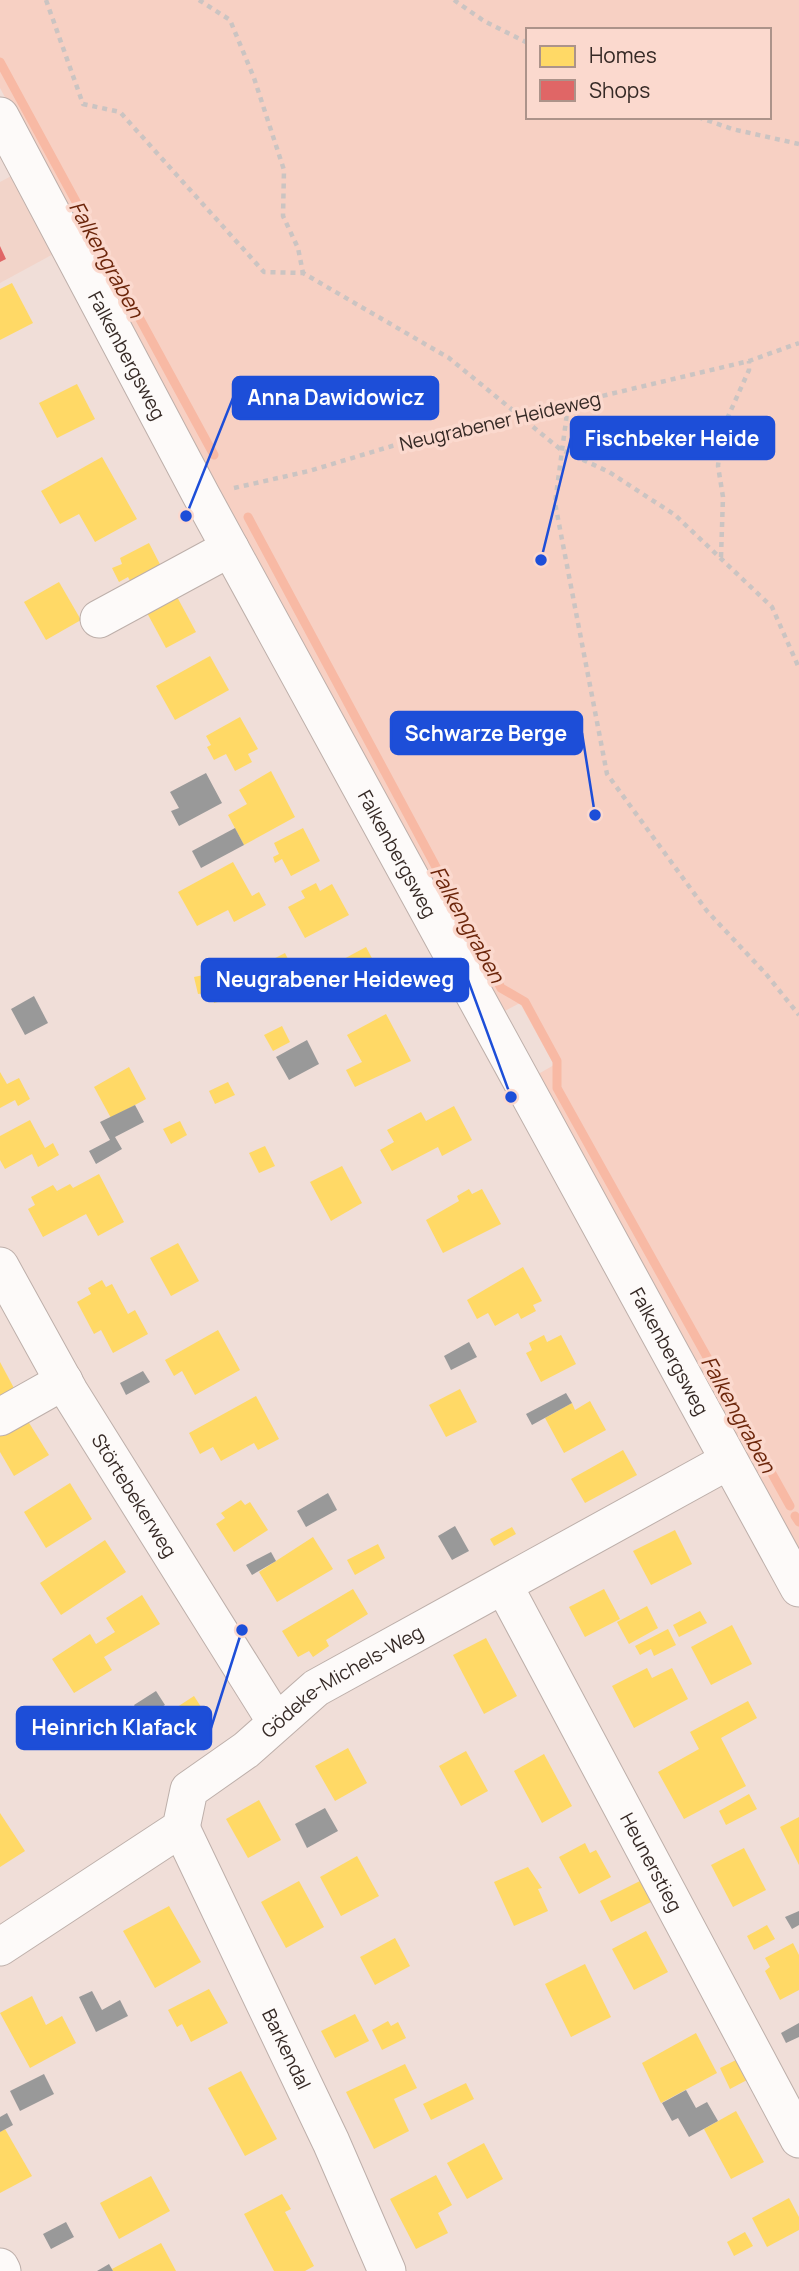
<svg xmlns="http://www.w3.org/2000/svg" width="799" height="2271" viewBox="0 0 799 2271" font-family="Manrope,sans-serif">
  <rect width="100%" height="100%" fill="#f0ded8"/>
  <path fill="#f2d4c9" d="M15 174 57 252 0 283V182Z"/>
  <path fill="#f7d0c3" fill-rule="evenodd" d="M0 0H799V1563L533 1077 554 1065 520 1003 499 1014 0 88ZM528 30H769V117H528Z"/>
  <g fill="#ffd966">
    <path d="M12 283 33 323 0 340V289Z"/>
    <path d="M77 384 95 419 57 438 39 403Z"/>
    <path d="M102 457 137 519 95 542 79 514 60 524 41 491Z"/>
    <path d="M149 543 167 578 136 593 128 577 119 582 112 568 122 564 120 558Z"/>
    <path d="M59 582 81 620 46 640 24 602Z"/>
    <path d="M176 595 196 632 166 648 146 611Z"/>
    <path d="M210 656 229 690 175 720 156 686Z"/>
    <path d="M240 717 258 749 248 754 252 762 235 771 226 754 214 760 207 747 211 745 206 736Z"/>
    <path d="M271 771 295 817 244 845 228 815 247 804 239 790Z"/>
    <path d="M303 828 320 861 291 876 282 859 275 863 273 857 279 854 274 843Z"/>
    <path d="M233 862 252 896 259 892 266 905 234 922 228 910 197 926 178 892Z"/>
    <path d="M316 883 320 891 332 884 349 915 305 938 288 907 305 898 301 891Z"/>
    <path d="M366 947 383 979 344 1000 327 968Z"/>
    <path d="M285 953 295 973 249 998 244 989 256 982 250 971Z"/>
    <path d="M223 971 229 999 214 1003 212 992 198 994 194 977Z"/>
    <path d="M386 1014 411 1061 355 1087 346 1070 362 1062 347 1035Z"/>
    <path d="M282 1026 290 1042 273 1051 264 1035Z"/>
    <path d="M129 1067 146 1099 111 1118 94 1087Z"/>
    <path d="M0 1072 7 1084 19 1078 30 1099 18 1106 15 1100 0 1108Z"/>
    <path d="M228 1082 235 1095 215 1104 209 1091Z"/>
    <path d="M454 1106 472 1140 442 1156 438 1147 392 1171 380 1150 394 1142 387 1130 421 1112 426 1121Z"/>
    <path d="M30 1120 45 1148 53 1143 59 1155 38 1167 32 1154 5 1169 0 1160V1136Z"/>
    <path d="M180 1121 187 1135 171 1144 163 1129Z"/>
    <path d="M265 1146 275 1166 259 1173 249 1153Z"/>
    <path d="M342 1166 362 1203 331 1221 310 1182Z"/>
    <path d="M99 1174 124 1222 98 1236 86 1214 43 1237 28 1209 35 1205 31 1197 53 1185 57 1191 70 1184 73 1188Z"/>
    <path d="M469 1189 472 1194 482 1189 501 1224 443 1253 426 1220 459 1201 457 1196Z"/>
    <path d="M178 1243 199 1281 171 1296 150 1258Z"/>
    <path d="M523 1267 542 1301 533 1305 536 1311 521 1319 518 1313 495 1326 488 1313 477 1319 467 1300Z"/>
    <path d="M102 1280 106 1287 112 1284 128 1314 135 1310 148 1334 113 1353 101 1330 94 1334 77 1302 91 1294 88 1288Z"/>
    <path d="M218 1330 240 1370 195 1395 182 1371 174 1376 165 1360Z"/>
    <path d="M544 1335 547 1342 561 1335 576 1364 541 1382 526 1353 532 1350 529 1343Z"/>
    <path d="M0 1362 15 1390 0 1398Z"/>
    <path d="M460 1389 477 1422 446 1437 429 1405Z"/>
    <path d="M256 1396 279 1439 258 1450 254 1443 221 1461 213 1447 200 1454 189 1433Z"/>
    <path d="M590 1401 606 1430 564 1453 545 1418 572 1403 575 1410Z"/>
    <path d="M26 1418 49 1455 14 1476 0 1452V1434Z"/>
    <path d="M623 1450 637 1475 585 1503 571 1479Z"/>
    <path d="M70 1483 92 1519 46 1548 24 1512Z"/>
    <path d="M241 1500 245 1505 250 1502 268 1530 234 1552 216 1524 225 1518 221 1513Z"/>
    <path d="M512 1527 516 1534 494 1546 490 1539Z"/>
    <path d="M675 1530 692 1564 651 1585 633 1551Z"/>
    <path d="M313 1537 333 1569 277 1602 259 1572Z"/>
    <path d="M105 1540 126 1572 61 1615 40 1583Z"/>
    <path d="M378 1544 385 1558 355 1575 347 1560Z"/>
    <path d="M353 1589 368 1614 326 1640 329 1646 313 1657 309 1651 298 1657 282 1631Z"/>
    <path d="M604 1589 620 1619 585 1637 569 1607Z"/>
    <path d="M142 1595 160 1624 104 1657 112 1670 74 1693 52 1659 90 1634 96 1644 115 1632 106 1618Z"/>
    <path d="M647 1606 658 1628 629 1644 617 1622Z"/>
    <path d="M700 1611 707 1623 679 1637 673 1625Z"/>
    <path d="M732 1625 752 1664 711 1685 691 1647Z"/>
    <path d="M668 1629 676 1645 654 1656 651 1649 640 1655 635 1646Z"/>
    <path d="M486 1638 517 1696 484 1714 453 1655Z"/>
    <path d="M647 1668 652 1678 672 1668 688 1699 634 1728 612 1686Z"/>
    <path d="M194 1696 212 1724 183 1743 165 1715Z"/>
    <path d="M748 1701 757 1718 721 1738 746 1786 684 1819 658 1772 699 1749 690 1732Z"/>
    <path d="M348 1748 367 1783 335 1801 315 1766Z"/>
    <path d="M466 1751 488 1791 461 1806 439 1766Z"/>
    <path d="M544 1754 572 1806 542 1823 514 1771Z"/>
    <path d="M749 1794 757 1809 726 1825 719 1811Z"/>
    <path d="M259 1800 281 1840 248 1858 226 1819Z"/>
    <path d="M0 1813 25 1851 0 1867Z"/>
    <path d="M799 1817V1865L780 1827Z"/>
    <path d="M585 1843 590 1853 596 1850 611 1877 579 1894 559 1857Z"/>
    <path d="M744 1848 766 1890 733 1907 711 1865Z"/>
    <path d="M357 1856 379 1896 341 1916 320 1877Z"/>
    <path d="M528 1867 542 1888 538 1889 548 1911 514 1926 494 1882Z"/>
    <path d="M644 1879 655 1900 611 1922 600 1901Z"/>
    <path d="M299 1881 324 1927 286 1948 261 1902Z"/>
    <path d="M169 1906 201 1962 155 1988 123 1931Z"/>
    <path d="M767 1925 775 1939 754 1950 747 1936Z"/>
    <path d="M646 1931 668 1972 634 1990 612 1949Z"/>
    <path d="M395 1938 410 1966 375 1985 360 1957Z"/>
    <path d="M793 1943 799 1955V1990L780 2000 765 1971 770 1967 765 1958Z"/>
    <path d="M585 1964 611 2017 571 2037 545 1984Z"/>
    <path d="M209 1989 228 2023 191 2042 182 2024 177 2027 168 2010Z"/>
    <path d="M32 1996 46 2025 62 2016 76 2043 30 2068 0 2013Z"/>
    <path d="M355 2014 369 2041 335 2058 321 2031Z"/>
    <path d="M388 2021 391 2026 398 2022 406 2038 382 2050 372 2030Z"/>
    <path d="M696 2033 717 2073 661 2103 642 2063Z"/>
    <path d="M736 2060 747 2080 730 2089 720 2068Z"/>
    <path d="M405 2064 417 2088 394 2099 409 2131 374 2149 346 2092Z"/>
    <path d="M241 2071 277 2139 245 2156 208 2088Z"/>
    <path d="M466 2083 474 2099 431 2120 423 2104Z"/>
    <path d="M736 2111 764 2162 731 2179 704 2129Z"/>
    <path d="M5 2129 32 2176 0 2193V2132Z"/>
    <path d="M484 2143 503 2179 467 2199 447 2163Z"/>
    <path d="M436 2175 452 2205 438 2213 448 2233 416 2249 390 2199Z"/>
    <path d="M151 2176 170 2211 119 2239 100 2203Z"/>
    <path d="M282 2194 291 2209 285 2212 314 2266 305 2271H274L244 2214Z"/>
    <path d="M789 2198 799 2217V2230L767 2247 752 2218Z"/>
    <path d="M745 2232 753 2246 734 2256 727 2242Z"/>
    <path d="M161 2243 176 2271H113L112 2269Z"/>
  </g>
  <path fill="#e06666" d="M0 246 6 259 0 262Z"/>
  <g fill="#999">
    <path d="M206 773 222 803 179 826 171 811 179 808 170 792Z"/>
    <path d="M235 828 244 845 201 868 192 851Z"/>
    <path d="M34 996 48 1023 25 1035 11 1009Z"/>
    <path d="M307 1040 319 1064 289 1080 276 1057Z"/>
    <path d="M135 1105 144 1122 115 1137 122 1149 96 1164 89 1151 110 1140 100 1122Z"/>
    <path d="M469 1342 477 1357 451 1370 444 1356Z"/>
    <path d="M143 1371 150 1382 126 1395 120 1383Z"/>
    <path d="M566 1393 572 1403 532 1425 526 1414Z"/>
    <path d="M328 1493 337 1510 306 1527 297 1511Z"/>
    <path d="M455 1526 469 1551 452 1560 438 1536Z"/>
    <path d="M271 1552 276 1561 252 1575 246 1565Z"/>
    <path d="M156 1691 165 1705 143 1719 134 1705Z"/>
    <path d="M325 1808 338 1831 307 1848 295 1824Z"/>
    <path d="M799 1911V1925L792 1929 785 1917Z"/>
    <path d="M92 1991 102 2010 120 2000 128 2016 96 2032 79 1997Z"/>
    <path d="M799 2023V2037L786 2043 781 2033Z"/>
    <path d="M44 2074 54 2094 20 2111 10 2091Z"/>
    <path d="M686 2090 696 2108 707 2102 718 2121 689 2137 678 2118 672 2121 662 2103Z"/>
    <path d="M7 2113 13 2125 0 2132V2117Z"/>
    <path d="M66 2222 74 2237 51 2249 43 2234Z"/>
    <path d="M109 2264 113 2271H97Z"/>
  </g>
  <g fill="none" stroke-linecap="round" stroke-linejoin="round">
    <g stroke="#f8b9a4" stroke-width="9">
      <path d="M0 62 214 455"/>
      <path d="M248 517 501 988 525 1002 557 1061V1088L790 1506"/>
      <path d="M795 1516 799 1522"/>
    </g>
    <g stroke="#bdafaa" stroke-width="39">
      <g id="minor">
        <path id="s1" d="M0 116 201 495 799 1588"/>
        <path d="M99 619 230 548"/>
        <path id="s2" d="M0 1266 69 1391 276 1722"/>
        <path d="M0 1417 64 1381"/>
        <path id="s3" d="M504 1586 799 2139"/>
        <path id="s4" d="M181 1828 331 2142 387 2271"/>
        <path id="s5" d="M0 1947 181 1828 189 1790 246 1750 316 1688 728 1461"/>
        <path d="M0 2267 2 2271"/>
      </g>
    </g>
    <g stroke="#cbc4c2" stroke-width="4.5" stroke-dasharray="5 5" stroke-linecap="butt">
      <path d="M46 0 83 104 120 112 264 272 303 273 449 358 560 449 609 472 675 515 772 607 799 668"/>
      <path d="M199 0 230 20 254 78 284 170 283 216 298 248 303 273"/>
      <path d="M454 0 484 21 528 43"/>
      <path d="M698 117 732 129 799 144"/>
      <path d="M568 406 555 503 607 774 707 911 766 974 799 1015"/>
      <path d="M234 488 309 471 392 446 749 361 799 343"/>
      <path d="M721 557 723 497 718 466 722 430 749 370V361"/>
    </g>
    <use href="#minor" stroke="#fdfaf9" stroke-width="37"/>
  </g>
  <g text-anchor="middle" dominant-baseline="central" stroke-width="7" stroke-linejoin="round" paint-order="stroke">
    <g font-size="19" fill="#352925" stroke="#fbd9ce">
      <text stroke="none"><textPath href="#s1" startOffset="271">Falkenbergsweg</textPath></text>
      <text transform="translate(500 421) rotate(-13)">Neugrabener Heideweg</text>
      <text stroke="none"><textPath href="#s1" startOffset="838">Falkenbergsweg</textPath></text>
      <text stroke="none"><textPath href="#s1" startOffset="1405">Falkenbergsweg</textPath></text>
      <text stroke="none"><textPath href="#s2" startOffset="266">Störtebekerweg</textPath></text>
      <text stroke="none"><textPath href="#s5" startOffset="444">Gödeke-Michels-Weg</textPath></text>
      <text stroke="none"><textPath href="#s3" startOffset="313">Heunerstieg</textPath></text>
      <text stroke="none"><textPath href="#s4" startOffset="245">Barkendal</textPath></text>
    </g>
    <g font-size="21" font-style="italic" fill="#6c250a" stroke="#fbd9ce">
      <text transform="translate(107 259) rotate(61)">Falkengraben</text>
      <text transform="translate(468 924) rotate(61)">Falkengraben</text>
      <text transform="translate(739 1414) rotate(61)">Falkengraben</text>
    </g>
  </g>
  <path fill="none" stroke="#1d4ed8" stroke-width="2.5" d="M186 516L233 398M541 560L571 438M595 815L582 733M511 1097L468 980M242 1630L211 1728"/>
  <g fill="#1d4ed8" stroke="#fbd9ce" stroke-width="2.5">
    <circle cx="186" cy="516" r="7"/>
    <circle cx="541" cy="560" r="7"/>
    <circle cx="595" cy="815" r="7"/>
    <circle cx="511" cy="1097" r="7"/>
    <circle cx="242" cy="1630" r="7"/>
  </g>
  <g fill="#1d4ed8" stroke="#1d4ed8" stroke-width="2.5">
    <rect x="233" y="377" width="205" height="42" rx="7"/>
    <rect x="571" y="417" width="203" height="42" rx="7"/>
    <rect x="391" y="712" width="191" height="42" rx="7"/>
    <rect x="202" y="959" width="266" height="42" rx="7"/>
    <rect x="17" y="1707" width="194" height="42" rx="7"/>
  </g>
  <g font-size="21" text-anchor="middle" font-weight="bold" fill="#fff">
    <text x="336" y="405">Anna Dawidowicz</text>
    <text x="672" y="446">Fischbeker Heide</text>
    <text x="486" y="741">Schwarze Berge</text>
    <text x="335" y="987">Neugrabener Heideweg</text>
    <text x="114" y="1735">Heinrich Klafack</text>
  </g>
  <rect x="526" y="28" width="245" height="91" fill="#fbd9ce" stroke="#ac938a" stroke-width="2"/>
  <rect x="540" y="46" width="35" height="21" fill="#ffd966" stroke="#ac938a" stroke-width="2"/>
  <text x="589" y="63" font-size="21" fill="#352925">Homes</text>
  <rect x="540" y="80" width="35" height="21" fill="#e06666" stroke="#ac938a" stroke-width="2"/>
  <text x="589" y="98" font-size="21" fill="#352925">Shops</text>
</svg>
